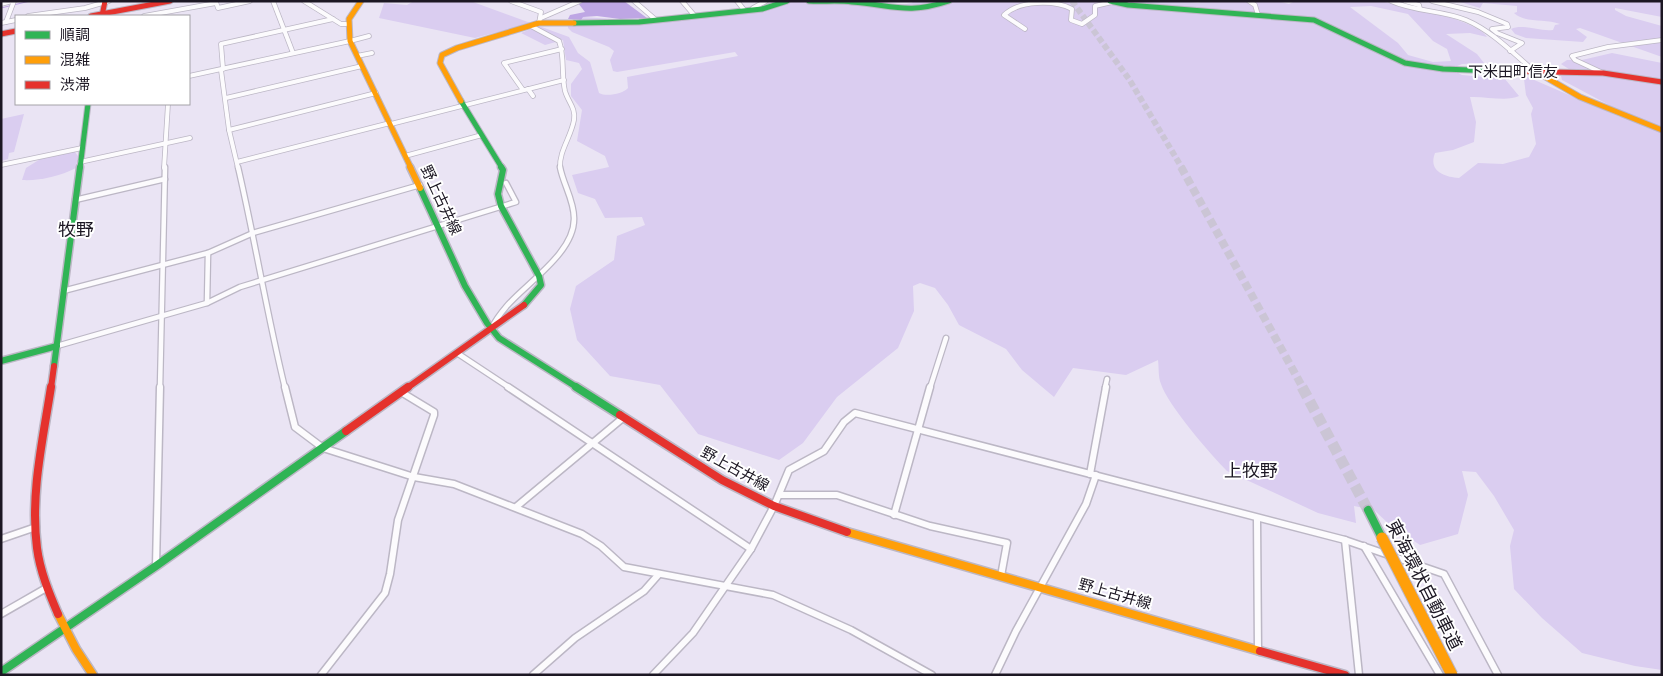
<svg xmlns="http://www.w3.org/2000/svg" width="1663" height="676" viewBox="0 0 1663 676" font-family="Signika,'Noto Sans JP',sans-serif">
  <rect width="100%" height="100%" fill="#eae4f4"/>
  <g fill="#dacdf0" fill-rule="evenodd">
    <path d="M414 1 473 2 569 37 578 53 590 62 599 93C606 97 623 94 628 88L627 77 738 56 735 52 617 72 613 71 610 60 614 51 609 47 572 32 568 28V25L579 21 582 17 662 22 757 12 792 1H876C891 8 896 6 912 3L913 1H1184L1198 3 1205 1H1277L1289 4 1295 1C1322 1 1349 0 1376 1 1395 2 1480 21 1487 37L1470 33 1446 34 1477 54 1484 63 1462 64 1450 69 1462 75 1505 79 1519 96C1507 102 1485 96 1470 97L1476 122 1474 142 1453 150 1435 153C1428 171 1444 177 1459 178L1478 163 1503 164 1529 157 1536 144 1531 114 1533 108 1526 95 1524 79 1527 77 1532 79 1620 117 1624 113 1562 80 1561 76 1575 73 1561 64 1567 60H1582L1612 53 1662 63V670L1635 666 1582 653 1542 618 1514 589 1510 546 1514 530 1494 496 1476 472 1462 471 1468 495 1458 534 1420 545 1390 525 1374 510 1354 506 1356 523 1318 513 1227 471C1211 455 1167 404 1161 384 1158 377 1159 367 1158 360L1126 375 1073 368 1054 397 1022 370 1006 349 959 325 948 305 935 288 920 283 913 286 914 311 898 348 837 397 803 443 779 460 698 434 660 385 610 376 577 340 570 309 576 286 614 260 617 236 645 225 642 217 605 218 595 199 578 193 572 175 609 167 605 156 577 141 582 110 571 96V84L582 69 579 63 566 60 563 40 545 45 521 33 531 29 524 25 475 38 379 18 384 3 407 5ZM1371 6 1408 14 1433 41 1447 49 1451 61 1433 62 1408 55 1398 43 1350 7Z"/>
    <path d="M1457 1H1662V17L1615 8V10L1626 16 1662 26V57L1580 28 1576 29 1587 37 1583 42 1526 38 1515 34 1511 29C1523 23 1539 32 1553 30L1555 25 1560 24C1545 18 1526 24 1514 13L1517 12V6L1483 3 1480 8Z"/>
    <path d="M24 114 14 152 9 153 8 159 1 161V119Z"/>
    <path d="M74 151 78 156 76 168C61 176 39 181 22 180L26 168 42 158Z"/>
  </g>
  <path fill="#bea6e4" d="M587 1H624L647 18 620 19 597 16 583 17 581 20 568 19 570 15 585 12 578 3Z"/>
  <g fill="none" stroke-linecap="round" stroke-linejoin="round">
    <path stroke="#bea6e4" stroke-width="1" d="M1 8 30 1"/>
    <path stroke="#cbc5d5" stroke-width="6" stroke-dasharray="6 3" stroke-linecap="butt" d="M1072 1 1129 79 1182 168"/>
    <path stroke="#cbc5d5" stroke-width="8" stroke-dasharray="8 4" stroke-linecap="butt" d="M1181 167 1303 388"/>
    <path stroke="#cbc5d5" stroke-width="11" stroke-dasharray="11 5" stroke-linecap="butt" d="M1302 387 1368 510"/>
    <g stroke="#bcb7c5" stroke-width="5.5">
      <g id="street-far2">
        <path d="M273 1 293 53"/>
        <path d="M304 1 341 24H346"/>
        <path d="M511 1 541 12 539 23"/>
        <path d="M634 1 656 20"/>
        <path d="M682 1 694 15"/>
        <path d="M737 1 745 11"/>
        <path d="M1249 1 1255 5 1258 15"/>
        <path d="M1391 1C1415 12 1442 10 1466 20 1492 31 1513 53 1534 71"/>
        <path d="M1405 1 1419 5 1420 9"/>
        <path d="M1432 1 1478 12 1507 24 1508 27 1492 29 1497 33 1522 43 1510 51"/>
        <path d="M216 2 218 8 250 1"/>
        <path d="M1 4 12 1"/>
        <path d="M753 10V8L766 1"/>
        <path d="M28 16 85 8 109 1"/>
        <path d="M144 16 216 3"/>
        <path d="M541 18 580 1"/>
        <path d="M6 22 14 1"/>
        <path d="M1 23 16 20"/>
        <path d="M531 26 559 41C565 57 561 74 565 91 568 102 576 108 574 120 571 137 559 151 560 168"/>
        <path d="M1025 29 1004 15C1020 0 1054 0 1072 9L1071 20 1082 24 1095 15V6L1112 2"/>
        <path d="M350 41 369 36"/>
        <path d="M357 56 372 53"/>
        <path d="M223 69 221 44 333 19"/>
        <path d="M221 70 229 130 238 168"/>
        <path d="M1603 73 1575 60 1572 56 1608 47 1662 40"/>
        <path d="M189 76 350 41"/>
        <path d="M528 89 533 96"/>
        <path d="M523 90 504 63 562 49"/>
        <path d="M226 98 362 66"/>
        <path d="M391 124 564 80"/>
        <path d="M229 130 376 93"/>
        <path d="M405 156 482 135"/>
        <path d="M80 162 190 138"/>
        <path d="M237 162 390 123"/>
        <path d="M1 165 82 148"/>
        <path d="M164 168 168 104"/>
      </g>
    </g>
    <g stroke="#bcb7c5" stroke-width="7">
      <g id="street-far1">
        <path d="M238 167C255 240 267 315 285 388"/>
        <path d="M75 200 165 179"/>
        <path d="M63 291 208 253 253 233 420 185"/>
        <path d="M207 303 208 253"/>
        <path d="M491 329C495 321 500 314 506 307 526 283 575 253 574 218 574 200 563 184 560 167"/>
        <path d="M57 346 207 303 240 287 516 202 506 183"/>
        <path d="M457 353 510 388"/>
        <path d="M160 388 165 167"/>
        <path d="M930 388 946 338"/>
        <path d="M1105 388 1107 379"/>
      </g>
    </g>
    <g stroke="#bcb7c5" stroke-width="9">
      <g id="street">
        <path d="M285 387 295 427 323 448 414 477 454 484 582 534 601 546 624 567 773 595 851 630 932 675"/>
        <path d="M508 387 751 549"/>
        <path d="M1090 474 1106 387"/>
        <path d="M779 495H837L930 526 1007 543 1001 576"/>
        <path d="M516 507 624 417"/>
        <path d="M894 515 930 387"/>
        <path d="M1257 519 1258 651"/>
        <path d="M1 539 36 527"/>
        <path d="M1345 540 1359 675"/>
        <path d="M1364 546 1440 675"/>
        <path d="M156 566 160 387"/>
        <path d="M1 614 48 587"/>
        <path d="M321 675 385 593 390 574 398 520 434 415V412L401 392"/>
        <path d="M533 675 575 638 644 591 659 574"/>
        <path d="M653 675 693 633 751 549 774 506 789 470 824 451 844 422 855 413 1345 540 1444 574 1498 675"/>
        <path d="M995 675 1016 631 1086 504 1096 475"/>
      </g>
    </g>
    <g stroke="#bcb7c5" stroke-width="7">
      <g id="fast-far2">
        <path d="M809 1C823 2 838 0 852 2 893 5 907 15 949 1"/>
        <path d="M1110 1 1128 5 1314 20 1405 63 1443 69 1495 71"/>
        <path d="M574 23 639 22 762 9 787 1"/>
        <path d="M461 101 502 168"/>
        <path d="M80 168 88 104"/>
      </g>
    </g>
    <g stroke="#bcb7c5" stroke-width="9">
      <g id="fast-far1">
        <path d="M501 167 503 170 498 194 501 206 539 276 541 285 524 305"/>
        <path d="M420 188 465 286 487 323 499 338 578 388"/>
        <path d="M1 361 57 346"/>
        <path d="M54 366 80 167"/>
      </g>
    </g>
    <g stroke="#bcb7c5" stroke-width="11">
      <g id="fast">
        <path d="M576 387 620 415"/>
        <path d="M1368 510 1382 538"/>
        <path d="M1 672 156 566 346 431"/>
      </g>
    </g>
    <g stroke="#bcb7c5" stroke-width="7">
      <g id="slow-far2">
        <path d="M361 1 349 19 350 41 411 168"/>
        <path d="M1535 71 1580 97 1662 130"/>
        <path d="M461 101 440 63 442 55 457 48 539 23H574"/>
      </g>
    </g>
    <g stroke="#bcb7c5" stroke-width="9">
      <path id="slow-far1" d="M410 167 420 188"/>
    </g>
    <g stroke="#bcb7c5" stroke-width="11">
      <g id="slow">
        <path d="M847 532 1260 651"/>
        <path d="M58 614 76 649 93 675"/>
      </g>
    </g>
    <g stroke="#bcb7c5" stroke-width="7">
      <g id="jam-far2">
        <path d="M91 16 170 1"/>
        <path d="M102 16 105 1"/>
        <path d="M1 34 16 31"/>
        <path d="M1495 71 1603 73 1662 82"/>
      </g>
    </g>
    <g stroke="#bcb7c5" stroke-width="9">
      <g id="jam-far1">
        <path d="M51 388 54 366"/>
        <path d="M407 388 524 305"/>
      </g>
    </g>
    <g stroke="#bcb7c5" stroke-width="11">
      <g id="jam">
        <path d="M51 387C43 439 30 494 37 548 40 571 49 593 58 614"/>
        <path d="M620 415 722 480 774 506 847 532"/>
        <path d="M346 431 408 387"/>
        <path d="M1260 651 1345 675"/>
      </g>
    </g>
    <use href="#street-far2" stroke="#fcfbfd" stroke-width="4"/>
    <use href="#street-far1" stroke="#fcfbfd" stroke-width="4.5"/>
    <use href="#street" stroke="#fcfbfd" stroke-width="6"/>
    <use href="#fast-far2" stroke="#30b455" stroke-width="5"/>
    <use href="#fast-far1" stroke="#30b455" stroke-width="6"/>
    <use href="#fast" stroke="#30b455" stroke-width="8"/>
    <use href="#slow-far2" stroke="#ff9f0a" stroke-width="5"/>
    <use href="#slow-far1" stroke="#ff9f0a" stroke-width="6"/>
    <use href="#slow" stroke="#ff9f0a" stroke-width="8"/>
    <use href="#jam-far2" stroke="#e5322d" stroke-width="5"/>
    <use href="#jam-far1" stroke="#e5322d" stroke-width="6"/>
    <use href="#jam" stroke="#e5322d" stroke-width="8"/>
    <g stroke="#bcb7c5" stroke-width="13" stroke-linecap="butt">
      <path id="slow-bridge" d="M1382 538 1452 675"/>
    </g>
    <use href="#slow-bridge" stroke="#ff9f0a" stroke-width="11"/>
  </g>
  <g text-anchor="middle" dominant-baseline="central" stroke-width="4" stroke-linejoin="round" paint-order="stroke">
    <g font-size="15" fill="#1c1723" stroke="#fff">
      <text x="1513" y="72">下米田町信友</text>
    </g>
    <g font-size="15" fill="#1c1723" stroke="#fff">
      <text transform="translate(441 200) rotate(65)">野上古井線</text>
      <text transform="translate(735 469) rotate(29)">野上古井線</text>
      <text transform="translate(1115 594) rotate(16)">野上古井線</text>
    </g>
    <g font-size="18" fill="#1c1723" stroke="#fff">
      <text x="76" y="230">牧野</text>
      <text x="1251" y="471">上牧野</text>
    </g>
    <g font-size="18" fill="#1c1723" stroke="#fff">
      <text transform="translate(1424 585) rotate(63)">東海環状自動車道</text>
    </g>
  </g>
  <rect width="1663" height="676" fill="none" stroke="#1c1723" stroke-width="5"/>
  <rect x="15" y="15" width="175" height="90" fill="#ffffff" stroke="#a4a2a7"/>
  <rect x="25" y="31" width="25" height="8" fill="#30b455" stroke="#a4a2a7"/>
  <text x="60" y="40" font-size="15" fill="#1c1723">順調</text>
  <rect x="25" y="56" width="25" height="8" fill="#ff9f0a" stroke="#a4a2a7"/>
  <text x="60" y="65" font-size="15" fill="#1c1723">混雑</text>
  <rect x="25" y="81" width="25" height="8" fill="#e5322d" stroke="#a4a2a7"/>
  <text x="60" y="90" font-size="15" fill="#1c1723">渋滞</text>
</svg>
